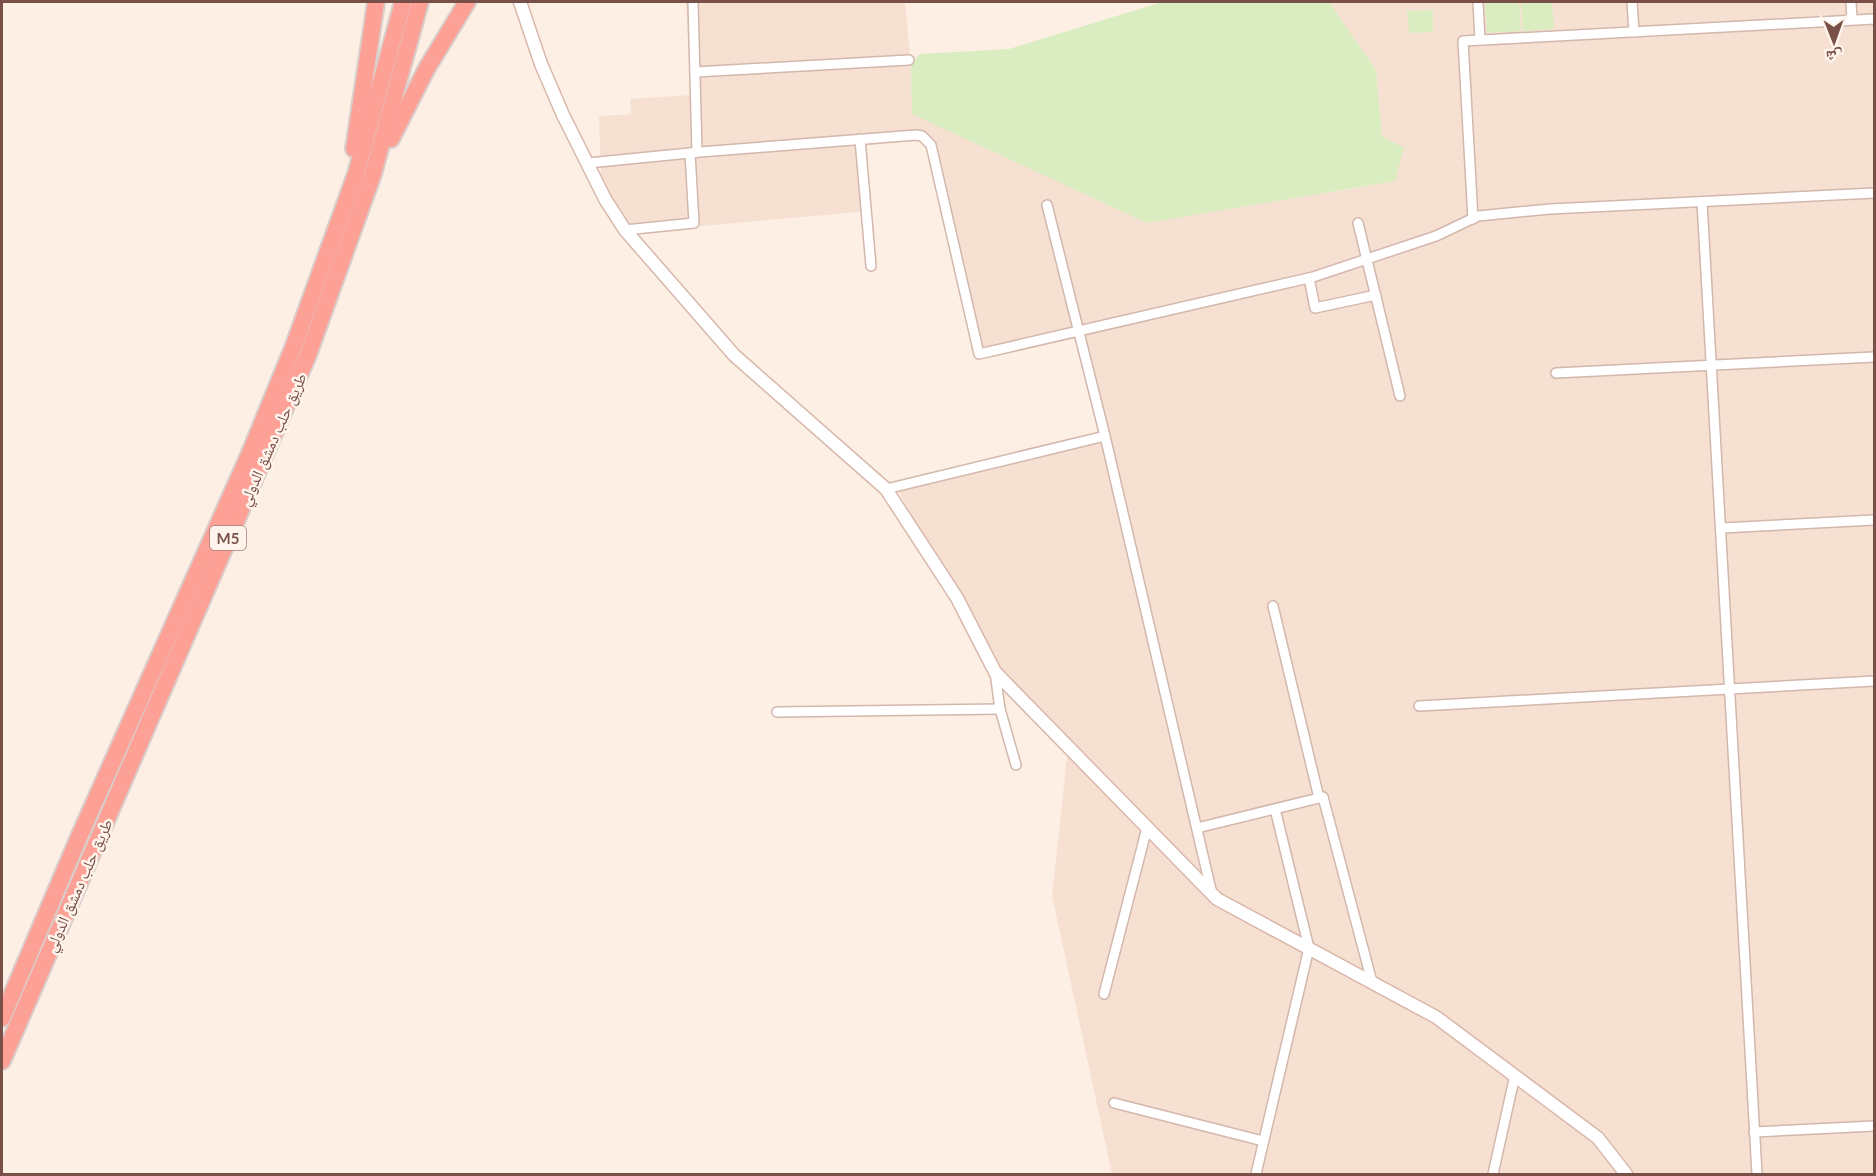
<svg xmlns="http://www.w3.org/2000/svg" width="1876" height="1176" viewBox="0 0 1876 1176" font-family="Lato,'Noto Naskh Arabic',sans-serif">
  <rect width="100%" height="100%" fill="#feefe4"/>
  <path fill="#f6e0d2" d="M686 2H905L911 66 912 114 1327 193 1395 181 1382 136 1376 70 1329 2H1874V1174H1112L1052 896 1068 748 995 672 896 486 1105 436 1079 332 979 354 930 145 916 139 865 146 870 211 633 232 601 181 599 116 631 114 630 99 691 95Z"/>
  <g fill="#daedc1">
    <path d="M1162 2H1329L1376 70 1382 136 1404 148 1395 181 1147 223 912 114 911 66 919 54 1009 49Z"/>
    <path d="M1485 2H1519L1521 31 1487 33Z"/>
    <path d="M1521 2H1552L1554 29 1523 31Z"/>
    <path d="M1433 10V32L1409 33 1407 11Z"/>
  </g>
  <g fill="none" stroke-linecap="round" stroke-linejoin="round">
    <g stroke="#d3b7ac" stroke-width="12">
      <g id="street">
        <path d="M693 2 697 152"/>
        <path d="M1478 2 1480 40"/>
        <path d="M1632 2 1634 32"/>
        <path d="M1851 2 1852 20"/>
        <path d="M695 72 909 60"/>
        <path d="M860 139 871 266"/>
        <path d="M588 163 700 152 916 135 922 136 931 145 979 354 1313 277 1436 236 1478 216 1550 209 1874 193"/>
        <path d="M1702 202 1757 1174"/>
        <path d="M1047 205 1105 436 1212 894"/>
        <path d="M1473 219 1463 41 1874 19"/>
        <path d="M1358 223 1400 396"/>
        <path d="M625 230 694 223 690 153"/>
        <path d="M1309 278 1315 308 1376 295"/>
        <path d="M1556 373 1874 357"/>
        <path d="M886 489 1105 436"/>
        <path d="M1722 528 1874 520"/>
        <path d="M1273 606 1319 798"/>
        <path d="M995 672 1000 709 1016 765"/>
        <path d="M1419 706 1874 681"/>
        <path d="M777 712 1000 709"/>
        <path d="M1197 828 1323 797 1372 982"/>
        <path d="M1104 994 1147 828"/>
        <path d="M1114 1103 1263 1141"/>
        <path d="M1754 1132 1874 1126"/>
        <path d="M1256 1174 1309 948 1275 809"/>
        <path d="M1493 1174 1515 1075"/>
      </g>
    </g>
    <g stroke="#d9b7ab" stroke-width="15">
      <path id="secondary" d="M520 2 541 64 563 115 605 199 625 230 734 355 886 489 957 598 995 672 1217 899 1436 1017 1598 1138 1626 1174"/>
    </g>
    <g stroke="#d9cecb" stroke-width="20">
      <g id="highway">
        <path d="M391 139 427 68 467 2"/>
        <path d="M354 149 376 2"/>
        <path d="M2 1018 79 837 250 453 293 348 356 174 403 2"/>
        <path d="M2 1061 308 355 373 174 420 2"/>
      </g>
    </g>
    <use href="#street" stroke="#fff" stroke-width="9"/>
    <use href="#secondary" stroke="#fff" stroke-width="12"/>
    <use href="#highway" stroke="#fda096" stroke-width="16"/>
  </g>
  <g text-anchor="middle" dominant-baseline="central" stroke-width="5" stroke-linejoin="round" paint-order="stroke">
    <rect fill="#fff4ec" stroke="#a18178" stroke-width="1.5" x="210" y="526" width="36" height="24" rx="4.5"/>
    <g font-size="15" font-weight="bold" fill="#795047">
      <text x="228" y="538">M5</text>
    </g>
    <g font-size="16" fill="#795047" stroke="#fff4ec">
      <text transform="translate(272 439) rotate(-66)">طريق حلب دمشق الدولي</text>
      <text transform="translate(78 885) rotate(-66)">طريق حلب دمشق الدولي</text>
    </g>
  </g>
  <rect width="1876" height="1176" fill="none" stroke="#795047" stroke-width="6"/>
  <g transform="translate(1834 42) rotate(179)" stroke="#fff4ec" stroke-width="4.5" paint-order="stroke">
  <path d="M0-4.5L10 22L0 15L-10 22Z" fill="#795047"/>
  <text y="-9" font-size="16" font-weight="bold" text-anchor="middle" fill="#795047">ش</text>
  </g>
</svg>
